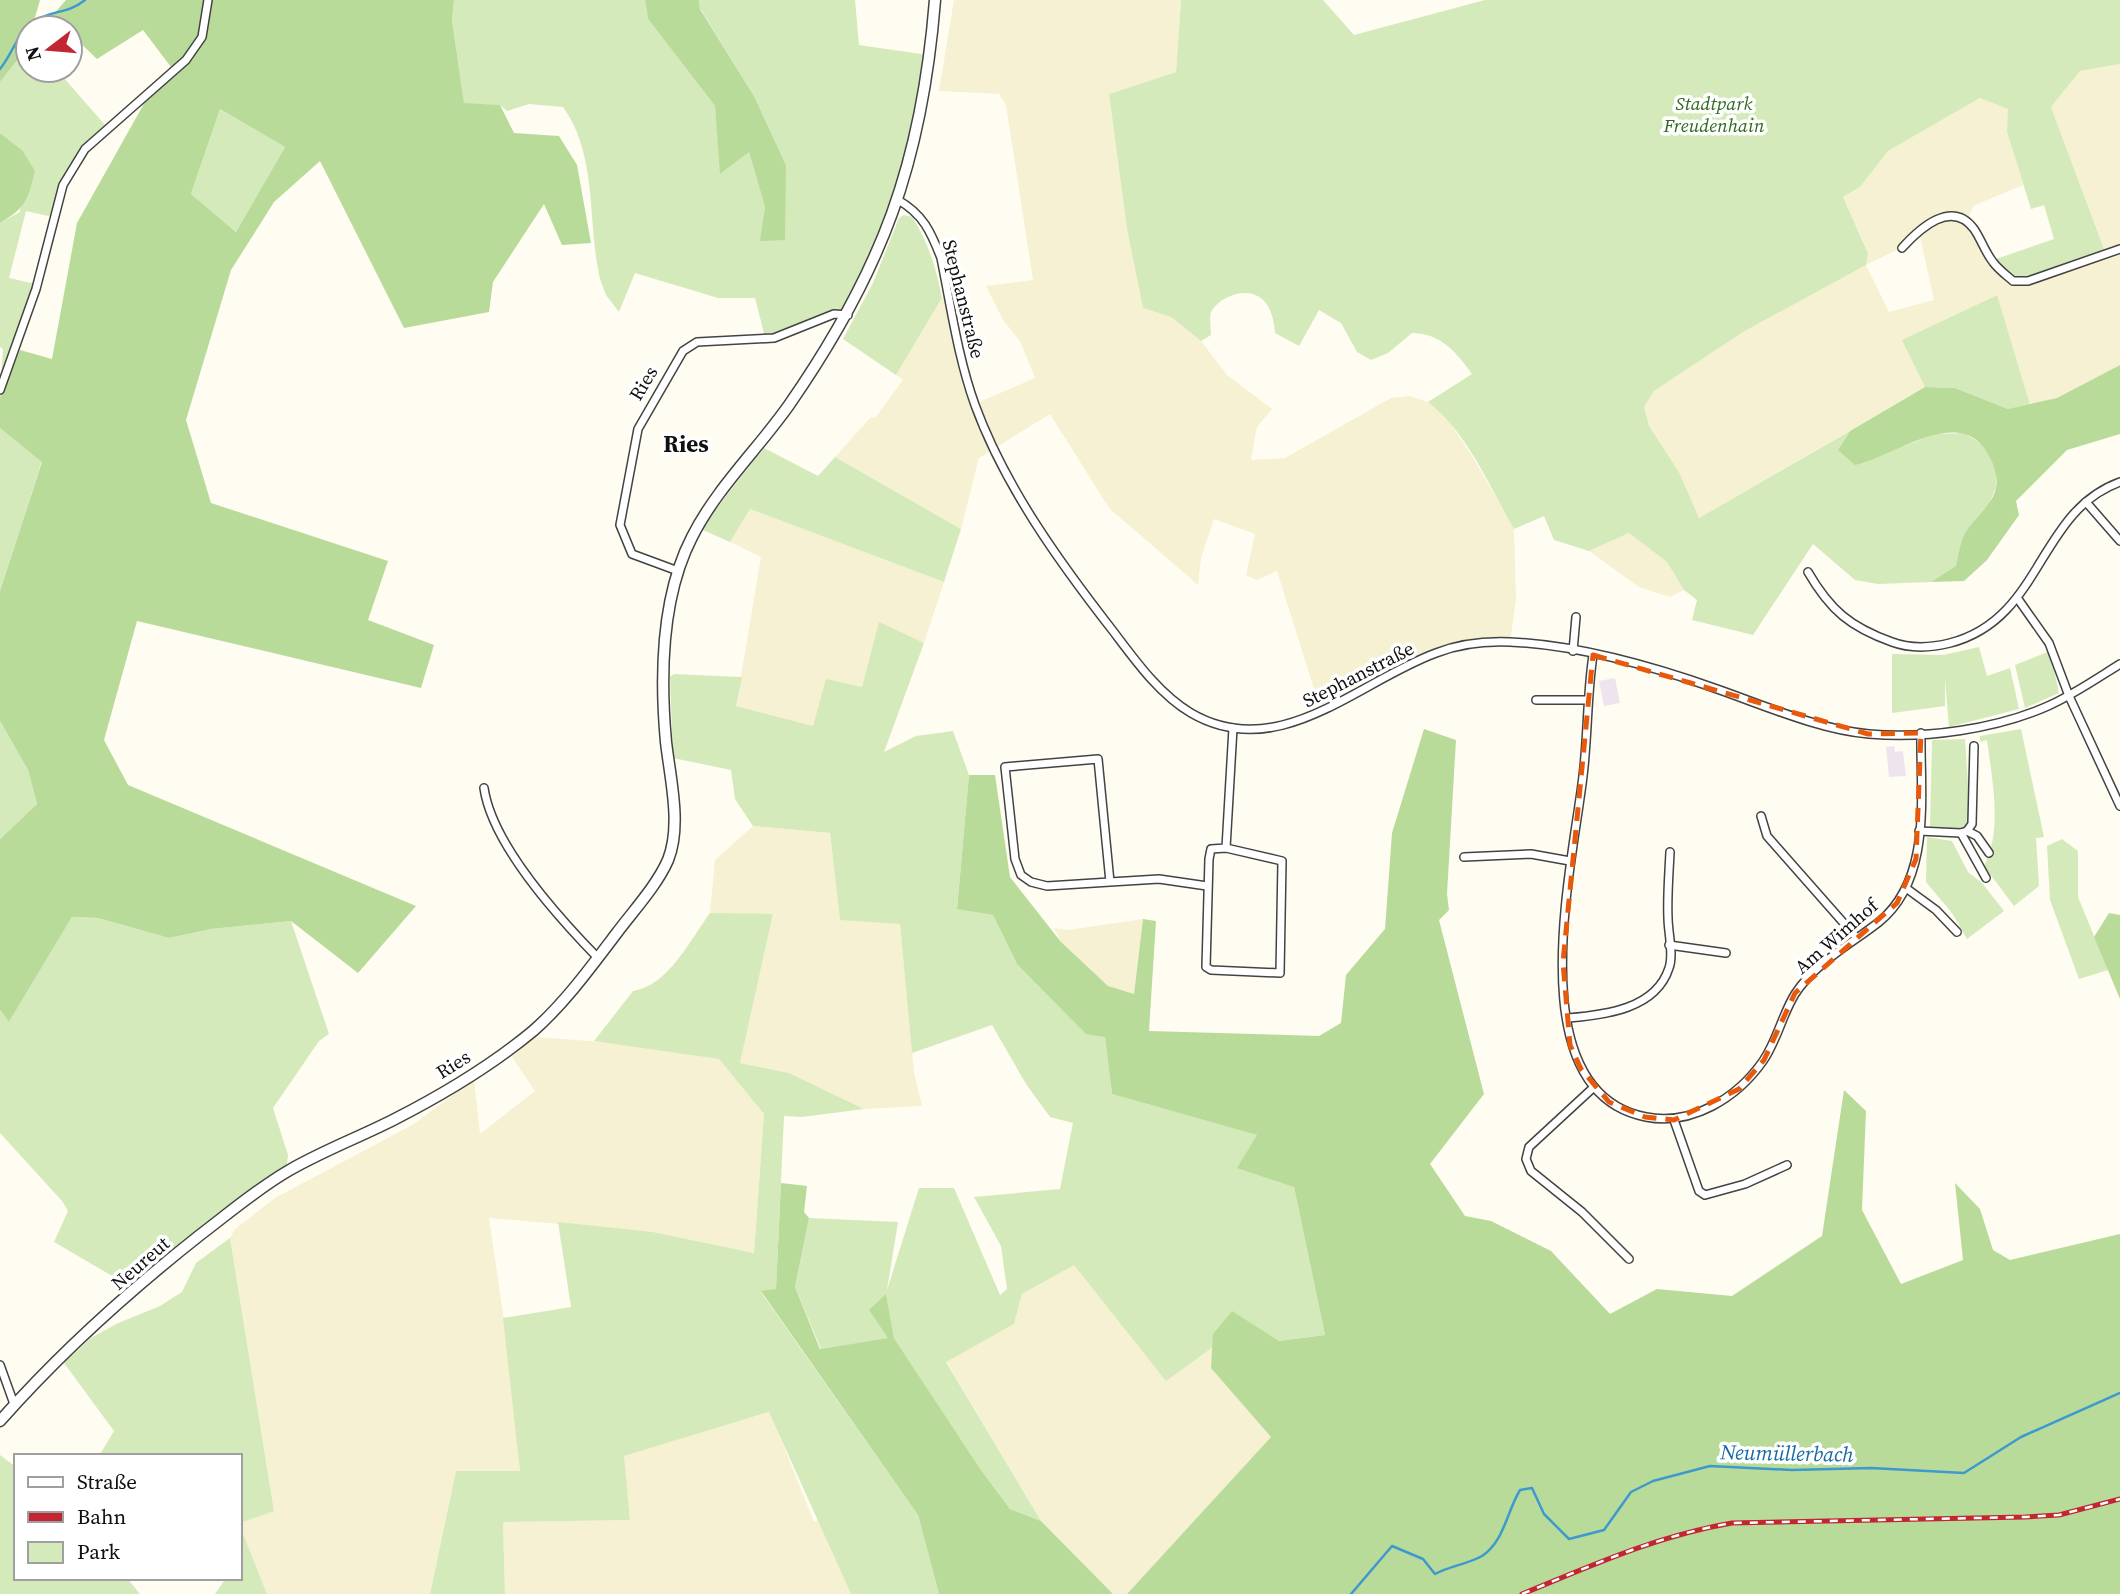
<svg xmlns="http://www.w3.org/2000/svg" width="2120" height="1594" viewBox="0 0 2120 1594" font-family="'Source Serif 4',serif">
  <rect width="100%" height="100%" fill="#fffcf2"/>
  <g fill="#ede4ee">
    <path d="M1615 678 1620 703 1604 706 1599 681Z"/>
    <path d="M1894 746 1895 752 1903 751 1906 776 1889 777 1886 747Z"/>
  </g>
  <g fill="#f5f1d2" fill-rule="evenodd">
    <path d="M954 0H1181L1176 72 1109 94 1127 229 1143 308 1171 317 1201 341 1227 375 1272 409 1257 427 1251 460 1285 458 1391 398 1409 396 1428 402 1445 415 1474 459 1514 529 1516 600 1510 642 1438 652 1321 711 1277 571 1257 580 1246 575 1255 534 1214 519 1201 558 1198 585 1109 508 1050 414 979 458 961 529 835 457 871 417 875 418 903 380 896 375 947 290 975 404 1035 378 1020 341 1003 320 986 286 1033 280 1006 105 999 94 939 91Z"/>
    <path d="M2120 64V365L2057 398 2030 405 1996 295 1903 340 1925 387 1699 518 1679 472 1649 426 1644 407 1654 391 1743 332 1866 265 1868 252 1843 197 1860 187 1888 151 1980 98 2009 109 2007 132 2023 185 1973 206 1968 220 1993 260 2106 253 2051 107 2080 71ZM1919 232 1934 300 1889 312 1866 265 1901 248Z"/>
    <path d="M750 509 944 582 924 643 879 623 862 687 813 726 736 706 761 557 730 542Z"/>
    <path d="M1629 533 1667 562 1684 590 1670 597 1639 587 1589 551Z"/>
    <path d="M753 826 830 833 840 919 900 924 914 1072 922 1106 864 1109 789 1073 740 1063 773 915 710 913 715 860Z"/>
    <path d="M1143 919 1134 994 1108 987 1061 942 1054 928 1068 930Z"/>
    <path d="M535 1037 630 1044 719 1059 764 1114 754 1253 653 1232 489 1218 509 1355 520 1472 456 1471 430 1594H267L240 1526V1523L274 1510 230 1238 235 1229 275 1198 414 1124 474 1079 480 1134 535 1091 512 1057Z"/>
    <path d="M1074 1264 1166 1380 1213 1347 1212 1368 1271 1437 1127 1594H1113L1041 1521 946 1361 1014 1324 1022 1294Z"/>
    <path d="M770 1412 814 1522 818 1520 851 1594H505L503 1522 630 1520 623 1456Z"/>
  </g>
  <g fill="#d5eabb">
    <path d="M454 0H645L648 19 715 106 721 173 749 151 765 207 761 241 786 165 754 96 700 8 699 0H855L859 45 928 55 922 98 879 251 841 314 766 341 755 298H718L635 273 619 312 606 295 600 279C587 222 598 155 563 107L529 104 507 111 500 105 464 104 452 19Z"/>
    <path d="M1181 0H1323L1354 35 1485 0H2120V64L2080 71 2051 107 2106 254 2013 282 1993 260 2054 239 2044 205 2031 209 2007 132 2008 109 1980 98 1888 151 1860 187 1843 197 1868 253 1866 265 1743 332 1654 391 1644 407 1649 426 1679 472 1699 518 1850 431 1838 450 1904 446 1935 434 1964 433 1985 446 1996 468V488L1984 514 1964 535 1956 567 1931 582 1878 584 1855 580 1813 544 1753 635 1692 620 1697 600 1684 590 1667 562 1629 533 1589 551 1554 540 1544 516 1514 529C1489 486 1468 433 1428 402L1472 374C1457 353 1441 333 1412 333L1388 353 1371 360 1357 352 1341 323 1319 310 1299 346 1275 333C1274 322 1272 309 1264 301 1250 285 1220 295 1211 312 1209 318 1211 328 1211 335L1201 341 1171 317 1143 308 1127 229 1109 94 1176 72Z"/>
    <path d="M28 47V70H57L105 125 101 135 72 169 53 217 26 211 9 278 36 284 0 390 3 349 0 347V223L20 212 22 150 0 133V82Z"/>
    <path d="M220 109 285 147 236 232 191 194Z"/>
    <path d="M904 215 912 217C929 243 936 268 942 298L896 375 843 339 873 283 899 218Z"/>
    <path d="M1997 295 2030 405 2008 409 1955 388 1925 387 1902 340Z"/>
    <path d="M0 428 42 461 0 591Z"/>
    <path d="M764 448 818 476 835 457 961 529 944 582 750 509 730 542 703 530 704 524Z"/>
    <path d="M879 622 924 643 884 752 916 736 953 731 969 775 957 908 993 915 1017 964 1105 1037 1112 1094 1258 1135 1294 1187 1325 1335 1279 1341 1232 1312 1213 1334V1347L1166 1381 1074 1265 1022 1294 1014 1324 946 1362 1041 1521 1010 1509 981 1470 894 1338 886 1295 889 1338 821 1349 795 1287 809 1218 898 1222 887 1290 919 1188H954L1000 1295 1007 1289 1001 1246 974 1197 1060 1189 1073 1123 1050 1117 1026 1084 992 1025 912 1053 900 924 840 920 830 833 753 826 735 799 731 770 673 758 670 677 674 674 742 677 736 706 813 726 826 679 862 687Z"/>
    <path d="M1979 647 1987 676 2010 668 2019 709 1949 727 1945 679V706L1892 713V654L1943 655Z"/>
    <path d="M2050 651 2059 693 2025 708 2015 665Z"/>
    <path d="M0 721 28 770 37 804 0 839Z"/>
    <path d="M2021 729 2044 837 2036 838 2039 886 2014 906 1984 866C2003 830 1992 779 1987 740L1980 742V736Z"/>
    <path d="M1965 739 1970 814 1966 829 1930 827 1932 740Z"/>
    <path d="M1927 837 1952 841 1968 872 1982 883 2004 911 1967 939 1952 913 1926 882Z"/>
    <path d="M2062 839 2078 851V897L2108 970 2079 979 2050 900 2047 846Z"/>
    <path d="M710 913 773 914 740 1063 789 1073 864 1109 802 1117 784 1116 776 1290 761 1292 918 1515 939 1594H851L769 1412 624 1456 630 1520 503 1522 505 1594H430L456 1471H520L503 1318 571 1307 558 1222 653 1232 754 1253 764 1114 719 1059 594 1041 633 991C668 986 690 940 710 913Z"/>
    <path d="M72 917 98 918 169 938 211 929 291 921 329 1034 319 1041 273 1108 288 1155 286 1172 131 1287 54 1242 68 1211 62 1201 0 1133V1010L9 1022Z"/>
    <path d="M230 1238 274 1511 240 1523V1456H99L114 1431 64 1363 91 1338 116 1324 160 1306 182 1292 196 1263Z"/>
    <path d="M0 1455 16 1467V1578H127L140 1594H0Z"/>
    <path d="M240 1526 267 1594H215L226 1578H240Z"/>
  </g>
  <g fill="#b9db9a" fill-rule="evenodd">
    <path d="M0 0H40L32 28H28L27 48 0 82Z"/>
    <path d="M66 0H454L452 20 464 103 500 105 514 133 559 136 577 165 591 243 562 245 544 204 493 282 489 312 404 328 320 161 274 202 231 270 186 420 211 503 388 561 368 620 434 645 421 688 137 621 104 740 128 785 416 906 358 973 291 921 211 929 169 938 98 918 72 917 9 1022 0 1010V839L37 804 28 770 0 721V591L42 462 0 428V397L20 350 52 359 77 223 150 93 149 90 171 67 143 30 97 59 70 33V28H65L52 16ZM220 109 285 147 236 232 191 194Z"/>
    <path d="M645 0H699L700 9 754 96 786 165 785 240 760 241 765 207 749 152 720 174 715 106 648 19Z"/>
    <path d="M0 133 22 150 35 171C28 199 26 208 0 223Z"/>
    <path d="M2120 365V434L2067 450 2016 501 2019 515 1987 560 1964 581 1931 582 1956 566C1958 557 1960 544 1964 535 1973 519 1987 511 1995 492 1999 480 1995 466 1989 456 1962 402 1894 457 1855 465L1838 450 1850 431 1925 387 1955 388 2008 409 2057 398Z"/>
    <path d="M1424 729 1456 740 1447 894 1449 910 1439 920 1484 1094 1430 1164 1465 1216 1491 1221 1551 1251 1610 1314 1657 1289 1732 1296 1822 1236 1844 1090 1866 1111 1862 1210 1901 1284 1963 1260 1955 1183 1980 1209 1993 1250 2010 1260 2120 1234V1594H1127L1271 1437 1211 1368 1213 1334 1232 1311 1279 1341 1325 1335 1294 1187 1237 1168 1257 1135 1112 1094 1105 1037 1086 1034 1017 964 993 915 957 909 969 775H995L1010 877 1061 942 1108 986 1134 994 1143 919 1156 921 1149 1031 1319 1036 1341 1023 1346 975 1385 929 1392 833Z"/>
    <path d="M2109 913 2120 915V999L2094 937Z"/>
    <path d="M781 1183 807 1186 804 1212 809 1218 795 1287 820 1349 888 1338 869 1310 886 1294 894 1338 981 1470 1010 1509 1041 1521 1113 1594H939L918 1515 761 1291 776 1289Z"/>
  </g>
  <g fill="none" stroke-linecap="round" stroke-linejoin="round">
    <g stroke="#3d99ce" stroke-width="2.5">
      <path d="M0 69C13 53 17 33 35 21 51 10 68 14 85 0"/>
      <path d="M1351 1594 1392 1546 1423 1559 1435 1574C1450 1566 1468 1564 1482 1556 1504 1542 1507 1511 1520 1490L1532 1488 1544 1514 1569 1539 1604 1530 1631 1492 1653 1481 1710 1466 1792 1470 1871 1468 1964 1473 2021 1437 2120 1393"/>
    </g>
    <g stroke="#434343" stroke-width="10">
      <g id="minor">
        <path d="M898 200C923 214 931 232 941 258 951 307 958 358 975 405 1005 487 1060 563 1113 631 1135 660 1159 694 1191 713 1279 764 1357 682 1436 653 1459 644 1486 641 1510 642 1579 645 1652 666 1717 689 1763 705 1820 730 1869 734 1926 739 1996 729 2048 706 2073 695 2096 679 2120 664"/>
        <path d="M1902 248C1920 228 1952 199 1974 229 1981 239 1985 252 1993 262 1998 269 2006 275 2013 281H2028L2120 249"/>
        <path d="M0 390 36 289 63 185 85 149 186 60 202 37 208 0"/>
        <path d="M2086 502 2120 541"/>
        <path d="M678 571 632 554 620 525 638 429 683 351 697 342 774 338 834 314 848 315"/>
        <path d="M1808 572C1830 610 1850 627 1892 642 1911 649 1930 648 1950 643 2043 619 2037 512 2120 482"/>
        <path d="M2018 599 2049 643 2069 696 2120 806"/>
        <path d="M1573 651 1576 617"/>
        <path d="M1593 655C1587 695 1588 735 1583 776 1573 864 1517 1092 1646 1117 1692 1126 1737 1098 1763 1061 1777 1041 1782 1015 1795 994 1815 963 1851 944 1879 922 1933 878 1920 794 1921 733"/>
        <path d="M1536 700H1587"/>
        <path d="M484 788C492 844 559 918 598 958"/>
        <path d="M1761 816 1767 836 1856 937"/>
        <path d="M1919 831 1961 833 1967 831 1972 824 1974 746"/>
        <path d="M1967 831 1977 836 1989 853"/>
        <path d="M1961 833 1986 878"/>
        <path d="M1226 848 1211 849 1209 859 1206 967 1211 970 1280 973 1282 861 1226 848 1233 728"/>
        <path d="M1464 857 1531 854 1570 861"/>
        <path d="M1110 882 1047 886 1031 882 1021 875 1015 859 1005 767 1098 759 1110 882 1159 879 1207 886"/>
        <path d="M1906 888 1936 910 1957 932"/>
        <path d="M1669 945 1726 953"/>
        <path d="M1568 1018C1605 1015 1656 1009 1669 968 1674 955 1668 932 1668 918 1667 897 1669 874 1670 852"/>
        <path d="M1594 1087 1529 1147 1526 1159 1531 1171 1582 1212 1629 1259"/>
        <path d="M1674 1120 1699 1191 1705 1195 1745 1184 1787 1165"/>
        <path d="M0 1365 14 1404"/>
      </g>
    </g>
    <g stroke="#434343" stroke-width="13">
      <path id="tertiary" d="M0 1421C60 1353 129 1291 200 1235 229 1213 257 1189 288 1171 322 1151 360 1137 395 1119 442 1095 492 1065 533 1031 564 1004 591 967 616 934 633 911 656 887 668 860 682 825 670 778 666 742 660 676 661 597 692 537 716 489 758 449 789 405 882 271 922 163 935 0"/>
    </g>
    <use href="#minor" stroke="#fff" stroke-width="7"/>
    <use href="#tertiary" stroke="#fff" stroke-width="10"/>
    <g stroke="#c12632" stroke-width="5">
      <path id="rail" d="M1522 1594C1593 1565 1656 1536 1732 1523L2025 1517 2059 1515 2120 1499"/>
    </g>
    <use href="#rail" stroke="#fff" stroke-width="2.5" stroke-dasharray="8" stroke-linecap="butt"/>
  </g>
  <path fill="none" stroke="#e8590c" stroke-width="5" stroke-dasharray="14 9" stroke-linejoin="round" d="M1593 655 1868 734 1921 733 1916 859 1897 903 1795 993 1764 1060 1739 1089 1674 1120 1645 1117 1609 1102 1581 1069 1570 1045 1563 962Z"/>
  <g text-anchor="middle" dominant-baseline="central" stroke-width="7" stroke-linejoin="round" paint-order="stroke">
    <g font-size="19" font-style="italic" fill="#30691f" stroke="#fff">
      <text x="1714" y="103">Stadtpark<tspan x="1714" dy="22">Freudenhain</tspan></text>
    </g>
    <g font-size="19" fill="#101010" stroke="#fff">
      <text transform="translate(964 299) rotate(76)">Stephanstraße</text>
      <text transform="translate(643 383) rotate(-59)">Ries</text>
      <text transform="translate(1358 674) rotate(-27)">Stephanstraße</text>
      <text transform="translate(1836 936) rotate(-41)">Am Wimhof</text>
      <text transform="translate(453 1064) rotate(-32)">Ries</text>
      <text transform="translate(140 1263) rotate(-41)">Neureut</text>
    </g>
    <g font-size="21" font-style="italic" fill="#176aa3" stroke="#fff">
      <text transform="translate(1787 1453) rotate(1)">Neumüllerbach</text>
    </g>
    <g font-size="23" font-weight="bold" fill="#101010" stroke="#fff">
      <text x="686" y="444">Ries</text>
    </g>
  </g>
  <rect x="14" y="1454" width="228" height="126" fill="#ffffff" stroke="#9f9f9f" stroke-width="2"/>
  <rect x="28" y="1477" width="35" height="10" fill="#ffffff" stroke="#9f9f9f" stroke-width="2"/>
  <text x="77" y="1489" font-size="21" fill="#101010">Straße</text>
  <rect x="28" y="1512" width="35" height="10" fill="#c12632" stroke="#9f9f9f" stroke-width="2"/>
  <text x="77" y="1524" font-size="21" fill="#101010">Bahn</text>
  <rect x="28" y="1542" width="35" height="21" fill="#d5eabb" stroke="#9f9f9f" stroke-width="2"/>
  <text x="77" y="1559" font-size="21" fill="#101010">Park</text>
  <g transform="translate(49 49) rotate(254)"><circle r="33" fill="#ffffff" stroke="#9f9f9f" stroke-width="2"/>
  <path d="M0-5L12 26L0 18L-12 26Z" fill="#c12632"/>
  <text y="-10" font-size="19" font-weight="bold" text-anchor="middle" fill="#101010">N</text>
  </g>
</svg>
